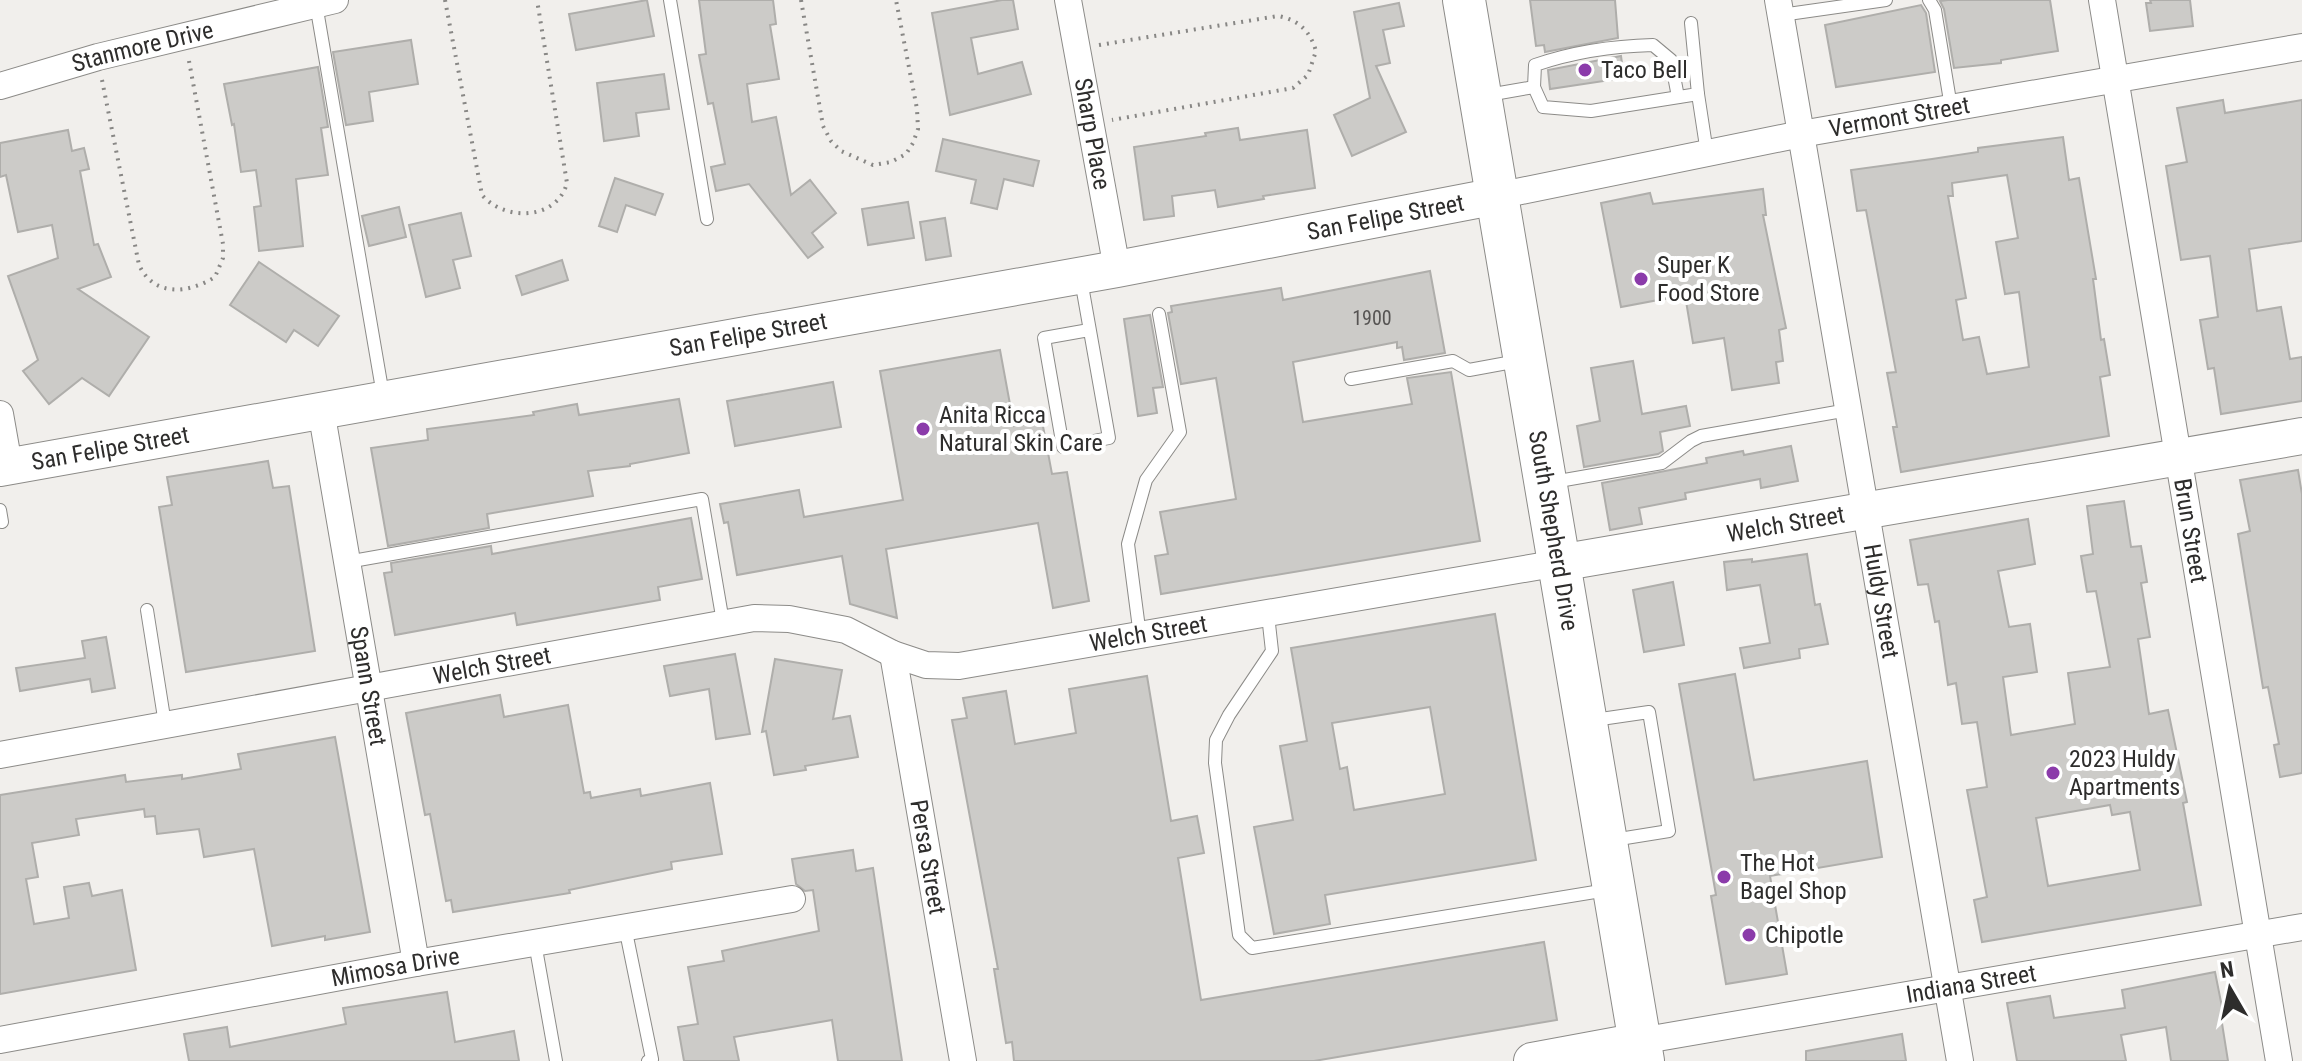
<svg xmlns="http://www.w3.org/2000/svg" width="2302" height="1061" viewBox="0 0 2302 1061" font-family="'Roboto Condensed',sans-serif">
  <rect width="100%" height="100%" fill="#f1efec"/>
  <g fill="#cccbc8" stroke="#afaeab" stroke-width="2" fill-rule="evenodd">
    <path d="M647 0 654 36 576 50 569 14Z"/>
    <path d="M699 0H773L776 24 770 25 779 79 747 84 752 122 776 117 791 195 810 180 836 213 812 233 823 247 808 258 749 184 716 191 711 167 725 164 713 103 708 104 699 55 706 54Z"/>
    <path d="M1002 0H1013L1018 29 971 38 978 74 1022 62 1031 94 950 115 932 13Z"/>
    <path d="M1530 0H1615L1618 38 1545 52 1544 45 1536 46Z"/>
    <path d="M1948 0H2050L2058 51 2001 60V63L1954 68 1944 9 1940 1Z"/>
    <path d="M2150 0H2190L2193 26 2150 31 2146 3H2151Z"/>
    <path d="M1399 3 1404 26 1383 30 1390 63 1376 66 1406 132 1352 156 1334 115 1370 98 1354 12Z"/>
    <path d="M1921 5 1926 13 1935 72 1836 87 1825 25Z"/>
    <path d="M411 40 418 84 369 92 373 121 346 125 333 52Z"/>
    <path d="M1621 56 1624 78 1550 89 1548 70Z"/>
    <path d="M318 67 328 127 321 128 328 175 296 179 303 246 259 251 254 207 261 206 256 170 241 172 234 124 232 125 224 84Z"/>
    <path d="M664 74 669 109 636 113 639 136 604 141 597 83Z"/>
    <path d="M2223 100 2225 113 2302 100V241L2249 249 2257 311 2281 307 2290 359 2302 357V401L2221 414 2214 368 2208 369 2200 320 2218 317 2210 256 2181 260 2166 166 2187 162 2177 108Z"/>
    <path d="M1238 128 1240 140 1307 130 1315 188 1263 196 1264 199 1218 207 1215 190 1172 196 1174 216 1144 220 1134 147 1206 136 1205 133Z"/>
    <path d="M68 130 72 151 84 148 89 169 80 171 94 245 98 244 111 277 78 289 149 337 109 396 82 378 49 404 23 371 38 360 8 276 58 258 52 225 18 232 6 175 0 177V143Z"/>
    <path d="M2063 137 2069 180 2079 178 2096 279H2093L2101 340 2104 339 2110 375 2100 377 2109 436 1901 472 1893 427H1897L1887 373 1896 372 1866 210 1857 211 1851 170 1932 159 1978 152V148ZM2007 175 2018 238 1996 242 2005 294 2019 292 2029 367 1987 374 1979 337 1963 340 1956 300 1966 298 1948 196H1953L1952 183Z"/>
    <path d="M943 139 1039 161 1033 186 1004 179 997 209 971 203 976 180 936 171Z"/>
    <path d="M615 178 663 194 655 215 626 205 617 232 599 226Z"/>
    <path d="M1763 189 1766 215H1763L1786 328 1779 330 1783 361 1776 362 1779 383 1732 390 1724 338 1693 343 1685 295 1621 307 1601 203 1650 193 1653 204Z"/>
    <path d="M908 202 914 238 868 245 862 209Z"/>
    <path d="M399 207 406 237 369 246 362 216Z"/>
    <path d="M461 213 471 256 453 260 460 288 426 297 409 225Z"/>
    <path d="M945 218 951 256 926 260 920 222Z"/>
    <path d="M562 260 568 280 522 295 516 276Z"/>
    <path d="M259 262 339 316 318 346 294 330 286 342 230 305Z"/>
    <path d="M1430 271 1445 353 1404 360 1402 347 1397 348V342L1293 362 1303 422 1412 404 1407 378 1451 372 1480 541 1161 594 1155 556 1168 554 1160 512 1236 499 1216 378 1181 384 1168 313 1172 312 1171 306 1281 288 1283 300Z"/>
    <path d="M1150 315 1163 387 1153 388 1157 413 1138 416 1124 319Z"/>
    <path d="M1000 350 1014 426 1042 421 1052 474 1067 472 1089 601 1053 608 1038 523 886 549 897 618 850 604 842 556 737 575 728 522 724 523 720 504 799 490 804 517 903 500 880 371Z"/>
    <path d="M1633 361 1642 414 1686 406 1690 426 1660 432 1663 451 1658 454 1584 467 1577 426 1600 421 1591 368Z"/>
    <path d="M833 382 841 427 735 446 727 401Z"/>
    <path d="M679 399 689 453 630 464V466L588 471 593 496 487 514 489 528 388 546 371 448 428 440 427 429 534 415 533 412 577 404 579 415Z"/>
    <path d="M1791 446 1798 481 1761 488 1760 479 1685 493 1686 499 1639 508 1642 524 1610 530 1602 483 1707 463 1706 458 1743 451 1744 455Z"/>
    <path d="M268 461 273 488 289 486 315 651 186 672 159 507 172 505 167 477Z"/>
    <path d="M2298 470 2302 494V773L2280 777 2274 745 2279 744 2268 687 2263 688 2238 534 2250 531 2240 480Z"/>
    <path d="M2124 501 2131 547 2141 546 2147 582 2141 583 2150 637 2138 639 2149 714 2168 710 2187 802 2183 803 2201 905 1982 942 1974 900 1987 897 1967 790 1987 787 1977 722 1962 724 1956 683 1948 685 1939 621 1935 622 1928 584 1918 585 1910 540 2028 519 2035 564 1998 571 2009 627 2030 624 2037 672 2003 677 2011 735 2075 724 2068 673 2110 667 2096 591 2087 592 2081 556 2093 554 2087 506ZM2110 805 2112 815 2130 812 2140 870 2048 886 2036 818Z"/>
    <path d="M691 518 702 579 658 587 660 600 517 625 515 613 395 635 384 573 392 572 391 563 491 546 492 554Z"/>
    <path d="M1807 554 1815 605 1820 604 1828 644 1799 649 1800 658 1744 668 1740 648 1770 643 1760 585 1727 590 1724 562 1752 559V562Z"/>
    <path d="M1673 582 1684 645 1644 652 1633 590Z"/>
    <path d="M1495 614 1536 860 1325 895 1330 924 1274 934 1254 827 1293 820 1280 746 1307 741 1291 648ZM1430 707 1445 794 1354 810 1347 767 1340 769 1332 723Z"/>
    <path d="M106 637 115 688 92 692 90 679 20 691 16 668 85 658 82 641Z"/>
    <path d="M735 654 750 734 716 739 709 689 670 696 664 666Z"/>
    <path d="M775 659 842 670 833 719 850 716 858 757 805 766 806 770 774 775 766 731 762 732Z"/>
    <path d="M1735 674 1754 780 1867 761 1882 857 1770 876 1787 974 1726 984 1711 896 1716 895 1679 684Z"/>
    <path d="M1147 676 1171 821 1197 816 1204 853 1178 858 1201 1000 1544 942 1557 1020 1314 1061H1014L1012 1042 1006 1043 994 969H998L952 720 967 718 963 698 1006 691 1015 744 1076 733 1069 689Z"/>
    <path d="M500 695 504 717 568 705 584 793 590 792 591 798 640 789 641 796 710 783 722 854 671 862 672 869 569 890 570 893 453 912 451 900 446 901 430 814 425 815 406 713Z"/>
    <path d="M335 737 370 932 325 940V936L272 946 254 849 204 857 199 829 157 834 155 816 145 817 144 809 76 819 79 835 32 843 38 877 26 879 34 924 69 918 64 887 89 883 92 896 122 890 136 970 0 994V795L125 775 126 782 182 775V779L241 769 238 754Z"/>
    <path d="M853 850 856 871 873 868 902 1061H838L832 1020 734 1037 739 1061H684L678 1027 698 1024 688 967 724 961 722 951 819 931 813 890 805 891 796 884 792 859Z"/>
    <path d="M2215 972 2224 1017H2221L2228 1061H2171L2166 1027 2121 1035 2126 1061H2017L2007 1003 2050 996 2054 1018 2125 1008 2122 990Z"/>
    <path d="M447 992 455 1042 514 1031 519 1061H189L184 1034 227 1027 230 1047 346 1024 343 1008Z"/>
    <path d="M1902 1034 1906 1061H1806V1051Z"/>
  </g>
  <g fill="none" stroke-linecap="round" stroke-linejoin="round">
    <g stroke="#8c8b88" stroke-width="14">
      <g id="lane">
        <path d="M670 0 707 219"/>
        <path d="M1929 0 1935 10 1951 107"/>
        <path d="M316 4 383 395"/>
        <path d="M1781 15 1886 0"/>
        <path d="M1534 87 1535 65C1573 52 1613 46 1653 45L1671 60 1678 97"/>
        <path d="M1698 94 1707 153"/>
        <path d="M1488 95 1534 87 1543 107 1591 111 1698 94 1691 23"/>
        <path d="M1081 280 1109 438 1063 447 1044 338 1089 330"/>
        <path d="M1351 379 1453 361 1469 370 1518 361"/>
        <path d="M1553 482 1662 463 1691 441 1701 436 1848 410"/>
        <path d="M0 510 2 522"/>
        <path d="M347 562 702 499 723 622"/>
        <path d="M147 610 165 724"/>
        <path d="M1268 615 1272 651 1229 715 1216 740 1215 763 1239 935 1252 948 1607 890"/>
        <path d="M1140 636 1128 544 1146 480 1180 432 1159 314"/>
        <path d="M1594 720 1649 712 1669 831 1613 840"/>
        <path d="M625 927 652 1059 648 1061"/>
        <path d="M535 943 556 1061"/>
      </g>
    </g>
    <g stroke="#8c8b88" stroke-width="28">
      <g id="street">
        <path id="s1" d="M1068 0 1117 269"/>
        <path id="s2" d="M1778 0 1960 1061"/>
        <path id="s3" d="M2102 0 2279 1061"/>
        <path id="s4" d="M0 86 98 57 335 0"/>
        <path id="s5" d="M1497 196 1801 134 2302 47"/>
        <path id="s6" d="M321 410 416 963"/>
        <path d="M0 414 9 465"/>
        <path id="s7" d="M893 654 963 1061"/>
        <path id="s8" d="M0 755 754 618 789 619 846 630 893 654 926 665 959 666 1559 563"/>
        <path id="s9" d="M0 1040 416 963 792 899"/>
        <path id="s10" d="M1640 1041 2302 927"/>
      </g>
    </g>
    <g stroke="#8c8b88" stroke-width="38">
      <g id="secondary">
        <path id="s11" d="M0 468 1117 269 1497 196"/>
        <path id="s12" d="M1559 563 2302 436"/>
        <path d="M1532 1061 1640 1041"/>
      </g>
    </g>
    <g stroke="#8c8b88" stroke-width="44">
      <g id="primary">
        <path id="s13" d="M1464 0 1643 1061"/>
      </g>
    </g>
    <g stroke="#888785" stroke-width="4" stroke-dasharray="2 6" stroke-linecap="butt">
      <path d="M445 0 482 195C505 222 557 220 567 183L537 0"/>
      <path d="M801 0 823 126 831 141 841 151 873 165 891 162 906 154 913 143 918 129 917 109 896 0"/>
      <path d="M1099 45 1278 16C1299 20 1310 31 1316 51L1308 75 1293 88 1112 120"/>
      <path d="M102 80 139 265C154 297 188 294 215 277L223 258V244L189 61"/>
    </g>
    <use href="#lane" stroke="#fff" stroke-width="12"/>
    <use href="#street" stroke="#fff" stroke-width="26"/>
    <use href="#secondary" stroke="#fff" stroke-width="36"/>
    <use href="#primary" stroke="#fff" stroke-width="42"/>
  </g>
  <g fill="#8b3baa" stroke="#fff" stroke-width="3">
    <circle cx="1585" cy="70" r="8"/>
    <circle cx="1641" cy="279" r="8"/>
    <circle cx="923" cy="429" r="8"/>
    <circle cx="2053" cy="773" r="8"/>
    <circle cx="1724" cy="877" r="8"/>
    <circle cx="1749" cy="935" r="8"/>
  </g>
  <g text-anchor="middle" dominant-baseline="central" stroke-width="8" stroke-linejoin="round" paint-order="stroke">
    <g font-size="20" fill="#565453">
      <text x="1372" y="318">1900</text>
    </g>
    <g font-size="24" fill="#2e2d2c" stroke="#fff">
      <text stroke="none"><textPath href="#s4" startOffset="148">Stanmore Drive</textPath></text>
      <text stroke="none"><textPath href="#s5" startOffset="410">Vermont Street</textPath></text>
      <text stroke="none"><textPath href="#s1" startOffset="136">Sharp Place</textPath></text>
      <text stroke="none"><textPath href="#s11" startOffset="1408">San Felipe Street</textPath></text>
      <text stroke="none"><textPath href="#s11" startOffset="760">San Felipe Street</textPath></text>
      <text stroke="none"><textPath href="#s11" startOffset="112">San Felipe Street</textPath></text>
      <text stroke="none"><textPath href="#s12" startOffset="230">Welch Street</textPath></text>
      <text stroke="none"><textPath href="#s13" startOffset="538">South Shepherd Drive</textPath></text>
      <text stroke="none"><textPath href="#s3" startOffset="538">Brun Street</textPath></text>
      <text stroke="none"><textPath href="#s2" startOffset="610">Huldy Street</textPath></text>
      <text stroke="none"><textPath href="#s8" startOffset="1172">Welch Street</textPath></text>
      <text stroke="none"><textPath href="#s8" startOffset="500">Welch Street</textPath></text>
      <text stroke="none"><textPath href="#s6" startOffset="280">Spann Street</textPath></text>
      <text stroke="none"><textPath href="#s7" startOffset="206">Persa Street</textPath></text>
      <text stroke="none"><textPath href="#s9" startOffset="402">Mimosa Drive</textPath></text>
      <text stroke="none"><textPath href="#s10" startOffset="336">Indiana Street</textPath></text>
    </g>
    <g font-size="24" fill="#2e2d2c" stroke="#fff" text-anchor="start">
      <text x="1601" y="70">Taco Bell</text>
      <text x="1657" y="265">Super K<tspan x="1657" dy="28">Food Store</tspan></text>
      <text x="939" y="415">Anita Ricca<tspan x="939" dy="28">Natural Skin Care</tspan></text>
      <text x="2069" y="759">2023 Huldy<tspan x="2069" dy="28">Apartments</tspan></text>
      <text x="1740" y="863">The Hot<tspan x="1740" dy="28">Bagel Shop</tspan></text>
      <text x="1765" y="935">Chipotle</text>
    </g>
  </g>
  <g transform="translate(2230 989) rotate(351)" stroke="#ffffff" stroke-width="6" paint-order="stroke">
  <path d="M0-6L14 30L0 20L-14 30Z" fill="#2e2d2c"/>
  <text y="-12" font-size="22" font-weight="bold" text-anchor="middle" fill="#2e2d2c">N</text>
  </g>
</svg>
